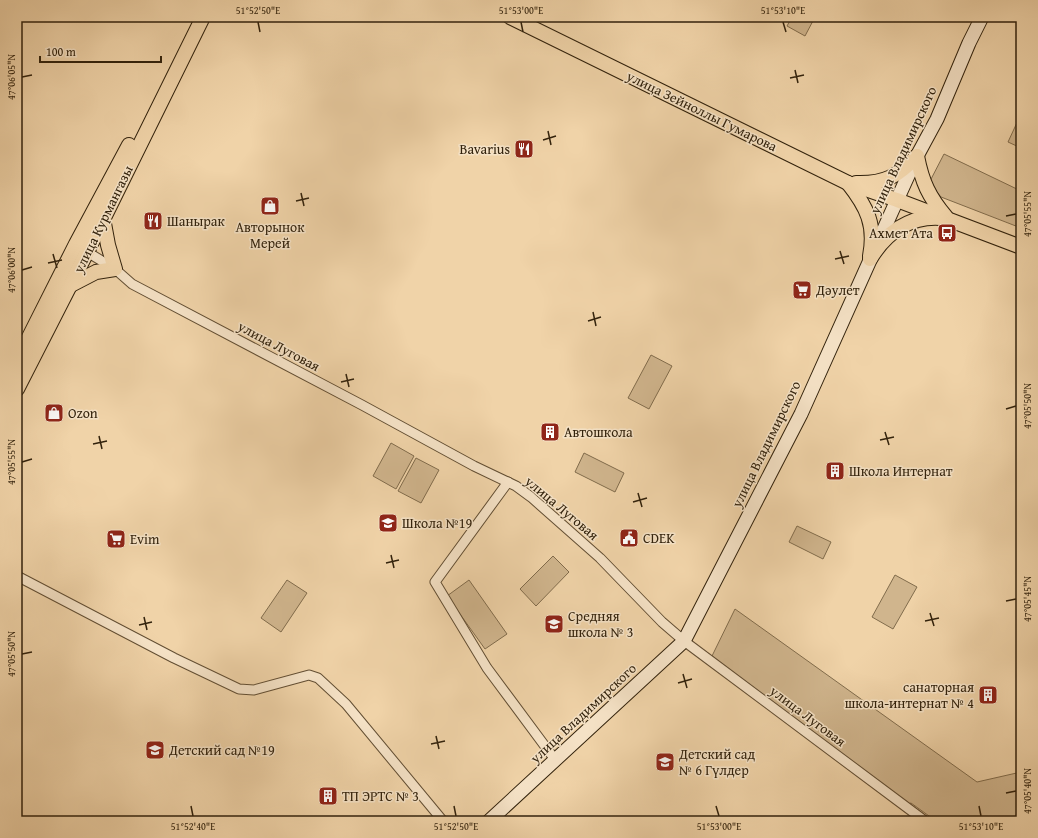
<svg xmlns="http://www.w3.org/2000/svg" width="1038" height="838" viewBox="0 0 1038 838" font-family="'Gentium Book Plus',serif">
  <rect width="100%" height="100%" fill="#f0d3a8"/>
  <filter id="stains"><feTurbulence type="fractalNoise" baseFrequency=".005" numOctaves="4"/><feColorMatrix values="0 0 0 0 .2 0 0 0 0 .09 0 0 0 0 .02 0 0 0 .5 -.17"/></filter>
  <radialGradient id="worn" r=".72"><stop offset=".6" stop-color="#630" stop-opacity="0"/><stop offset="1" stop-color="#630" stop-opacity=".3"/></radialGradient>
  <g fill="#d0b58d" stroke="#816c4c">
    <path d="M792 17H815L805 36 787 26Z"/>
    <path d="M1021 114V148L1008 142Z"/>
    <path d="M944 154 1021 191V228L941 197 929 183Z"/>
    <path d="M651 355 672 366 649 409 628 398Z"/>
    <path d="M391 443 414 456 396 489 373 476Z"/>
    <path d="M584 453 624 473 615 492 575 472Z"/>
    <path d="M416 458 439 470 421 503 398 491Z"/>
    <path d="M797 526 831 542 823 559 789 542Z"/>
    <path d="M553 556 569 572 536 606 520 589Z"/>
    <path d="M895 575 917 587 893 629 872 617Z"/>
    <path d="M287 580 307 593 281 632 261 618Z"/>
    <path d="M469 580 507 634 485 649 447 596Z"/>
    <path d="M735 609 977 782 1021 772V805L1013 821H936L911 803 908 804 712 656Z"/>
  </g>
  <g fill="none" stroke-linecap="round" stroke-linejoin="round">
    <g stroke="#624e33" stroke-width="11">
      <g id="street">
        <path d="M84 250 115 269 132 284 362 405 474 466 516 486 531 497 600 558 662 622 684 641 925 821"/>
        <path d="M508 482 435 582 487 668 556 761"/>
        <path d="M17 576 174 658 239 689 254 690 309 675 318 678 346 704 443 821"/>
      </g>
    </g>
    <g stroke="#32220c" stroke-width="15">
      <path id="secondary" d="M489 821 684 641 801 414 897 200 917 156 937 119 969 43 982 17"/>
    </g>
    <g stroke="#32220c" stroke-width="16">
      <g id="primary">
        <path d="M510 17 848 183 897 200 1021 247"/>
        <path d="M917 156C922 182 929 197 946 217"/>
        <path d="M848 183C867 207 876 225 870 256"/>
        <path d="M856 183C885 184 898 176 917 156"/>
        <path d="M870 259C886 233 908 216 940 218"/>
        <path d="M69 286 96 272 115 269 108 245 103 218"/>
        <path d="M17 361 76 244 129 145"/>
        <path d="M17 389 87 252 203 17"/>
      </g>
    </g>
    <use href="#street" stroke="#f5e2c6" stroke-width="9"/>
    <use href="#secondary" stroke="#f5e2c6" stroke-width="13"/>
    <use href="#primary" stroke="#f0d3a8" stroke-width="14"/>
  </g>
  <path fill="none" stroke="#32220c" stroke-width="1.5" d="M258 22 260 32M521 22 523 32M783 22 786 32M795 70 798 83M22 77 32 75M790 78 804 75M548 131 551 145M543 140 556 136M301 193 304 206M296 201 309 198M1006 216 1016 214M840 251 844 264M53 254 57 268M835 259 849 256M48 263 62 260M22 270 32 267M593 312 596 326M588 321 601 317M346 374 349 387M341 382 354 379M1006 409 1016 406M885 432 889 445M99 436 102 449M880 440 894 437M93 444 107 441M22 462 32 459M638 493 642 507M633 502 647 498M391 555 394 568M386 563 399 560M1006 601 1016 599M930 613 934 626M144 617 147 630M925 621 939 618M139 625 152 622M22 654 32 652M683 674 687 688M678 683 692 679M436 736 439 749M431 744 445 741M1006 793 1016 791M191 806 193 816M454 806 456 816M716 806 719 816M979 806 981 816"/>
  <defs>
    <g id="restaurant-square" transform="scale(1)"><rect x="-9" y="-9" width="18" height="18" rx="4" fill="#8f2418" stroke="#f5e2c6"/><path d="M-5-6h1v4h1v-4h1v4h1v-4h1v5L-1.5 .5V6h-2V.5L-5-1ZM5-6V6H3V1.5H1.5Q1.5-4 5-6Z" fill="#fff"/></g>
    <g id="shop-square" transform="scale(1)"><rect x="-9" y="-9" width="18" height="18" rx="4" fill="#8f2418" stroke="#f5e2c6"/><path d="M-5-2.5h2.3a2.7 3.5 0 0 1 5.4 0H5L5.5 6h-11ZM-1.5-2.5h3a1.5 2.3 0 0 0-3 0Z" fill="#fff"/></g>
    <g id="bus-square" transform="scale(1)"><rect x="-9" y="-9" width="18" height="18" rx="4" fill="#8f2418" stroke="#f5e2c6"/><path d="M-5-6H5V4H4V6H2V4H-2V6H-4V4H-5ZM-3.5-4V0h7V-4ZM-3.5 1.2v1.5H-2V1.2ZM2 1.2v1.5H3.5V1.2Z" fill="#fff"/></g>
    <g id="supermarket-square" transform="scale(1)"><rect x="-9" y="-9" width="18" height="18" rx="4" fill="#8f2418" stroke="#f5e2c6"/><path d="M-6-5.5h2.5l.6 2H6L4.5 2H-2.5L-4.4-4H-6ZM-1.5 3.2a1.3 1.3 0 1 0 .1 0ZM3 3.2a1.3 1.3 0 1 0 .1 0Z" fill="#fff"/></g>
    <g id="building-square" transform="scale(1)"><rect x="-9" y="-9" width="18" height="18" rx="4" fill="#8f2418" stroke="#f5e2c6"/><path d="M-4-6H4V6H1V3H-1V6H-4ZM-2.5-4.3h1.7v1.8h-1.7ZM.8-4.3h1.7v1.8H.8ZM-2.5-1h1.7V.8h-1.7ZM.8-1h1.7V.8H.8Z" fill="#fff"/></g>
    <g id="school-square" transform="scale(1)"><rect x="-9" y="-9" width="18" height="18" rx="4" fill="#8f2418" stroke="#f5e2c6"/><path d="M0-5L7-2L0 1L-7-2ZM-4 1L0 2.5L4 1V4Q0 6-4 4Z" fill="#fff"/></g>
    <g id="civic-square" transform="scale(1)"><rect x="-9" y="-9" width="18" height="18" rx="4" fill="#8f2418" stroke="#f5e2c6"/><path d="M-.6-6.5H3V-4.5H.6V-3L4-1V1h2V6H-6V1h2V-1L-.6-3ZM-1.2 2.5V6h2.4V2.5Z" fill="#fff"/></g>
  </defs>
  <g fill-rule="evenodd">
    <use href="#restaurant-square" x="524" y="149"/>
    <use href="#shop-square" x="270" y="206"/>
    <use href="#restaurant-square" x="153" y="221"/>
    <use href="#bus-square" x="947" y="233"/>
    <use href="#supermarket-square" x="802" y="290"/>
    <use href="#shop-square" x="54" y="413"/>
    <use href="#building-square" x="550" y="432"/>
    <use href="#building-square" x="835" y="471"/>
    <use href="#school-square" x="388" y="523"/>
    <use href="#civic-square" x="629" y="538"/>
    <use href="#supermarket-square" x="116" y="539"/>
    <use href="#school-square" x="554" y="624"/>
    <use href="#building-square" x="988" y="695"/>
    <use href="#school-square" x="155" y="750"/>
    <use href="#school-square" x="665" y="762"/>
    <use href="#building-square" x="328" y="796"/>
  </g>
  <g text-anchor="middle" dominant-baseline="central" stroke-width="3" stroke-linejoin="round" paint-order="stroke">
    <g font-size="14" fill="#32220c" stroke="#f5e2c6">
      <text transform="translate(702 111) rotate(26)">улица Зейноллы Гумарова</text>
      <text transform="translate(903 150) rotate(-65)">улица Владимирского</text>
      <text transform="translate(103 219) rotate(-64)">улица Курмангазы</text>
      <text transform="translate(279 346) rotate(28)">улица Луговая</text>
      <text transform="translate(766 444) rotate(-64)">улица Владимирского</text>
      <text transform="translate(562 508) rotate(40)">улица Луговая</text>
      <text transform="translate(583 713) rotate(-43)">улица Владимирского</text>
      <text transform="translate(808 716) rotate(37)">улица Луговая</text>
    </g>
    <g font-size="14" fill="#32220c" stroke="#f5e2c6" text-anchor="start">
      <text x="510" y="149" text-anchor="end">Bavarius</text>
      <text x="167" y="221">Шанырак</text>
      <text x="270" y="227" text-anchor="middle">Авторынок<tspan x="270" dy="16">Мерей</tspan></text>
      <text x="933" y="233" text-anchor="end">Ахмет Ата</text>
      <text x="816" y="290">Дәулет</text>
      <text x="68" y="413">Ozon</text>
      <text x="564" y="432">Автошкола</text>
      <text x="849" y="471">Школа Интернат</text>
      <text x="402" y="523">Школа №19</text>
      <text x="643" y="538">CDEK</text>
      <text x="130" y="539">Evim</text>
      <text x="568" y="616">Средняя<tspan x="568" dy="16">школа № 3</tspan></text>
      <text x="974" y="687" text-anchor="end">санаторная<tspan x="974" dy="16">школа-интернат № 4</tspan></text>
      <text x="169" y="750">Детский сад №19</text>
      <text x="679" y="754">Детский сад<tspan x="679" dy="16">№ 6 Гүлдер</tspan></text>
      <text x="342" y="796">ТП ЭРТС № 3</text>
    </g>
  </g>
  <rect width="1038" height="838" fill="none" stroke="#f0d3a8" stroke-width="44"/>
  <path d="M40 56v6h121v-6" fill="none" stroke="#32220c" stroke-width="2"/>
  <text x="46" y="56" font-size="12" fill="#32220c" stroke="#f5e2c6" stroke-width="3" paint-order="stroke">100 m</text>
  <rect x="22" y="22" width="994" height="794" fill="none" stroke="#32220c" stroke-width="1.5"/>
  <g font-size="10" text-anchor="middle" fill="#32220c">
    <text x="258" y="14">51°52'50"E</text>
    <text x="521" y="14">51°53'00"E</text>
    <text x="783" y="14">51°53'10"E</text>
    <text transform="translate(11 77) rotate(-90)" y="4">47°06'05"N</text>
    <text transform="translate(1027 214) rotate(-90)" y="4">47°05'55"N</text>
    <text transform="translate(11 270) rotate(-90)" y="4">47°06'00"N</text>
    <text transform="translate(1027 406) rotate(-90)" y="4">47°05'50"N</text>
    <text transform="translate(11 462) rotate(-90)" y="4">47°05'55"N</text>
    <text transform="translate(1027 599) rotate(-90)" y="4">47°05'45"N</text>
    <text transform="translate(11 654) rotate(-90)" y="4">47°05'50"N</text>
    <text transform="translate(1027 791) rotate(-90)" y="4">47°05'40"N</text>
    <text x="193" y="830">51°52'40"E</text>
    <text x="456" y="830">51°52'50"E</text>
    <text x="719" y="830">51°53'00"E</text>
    <text x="981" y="830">51°53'10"E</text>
  </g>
  <rect width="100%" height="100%" filter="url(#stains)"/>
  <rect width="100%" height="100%" fill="url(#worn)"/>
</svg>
